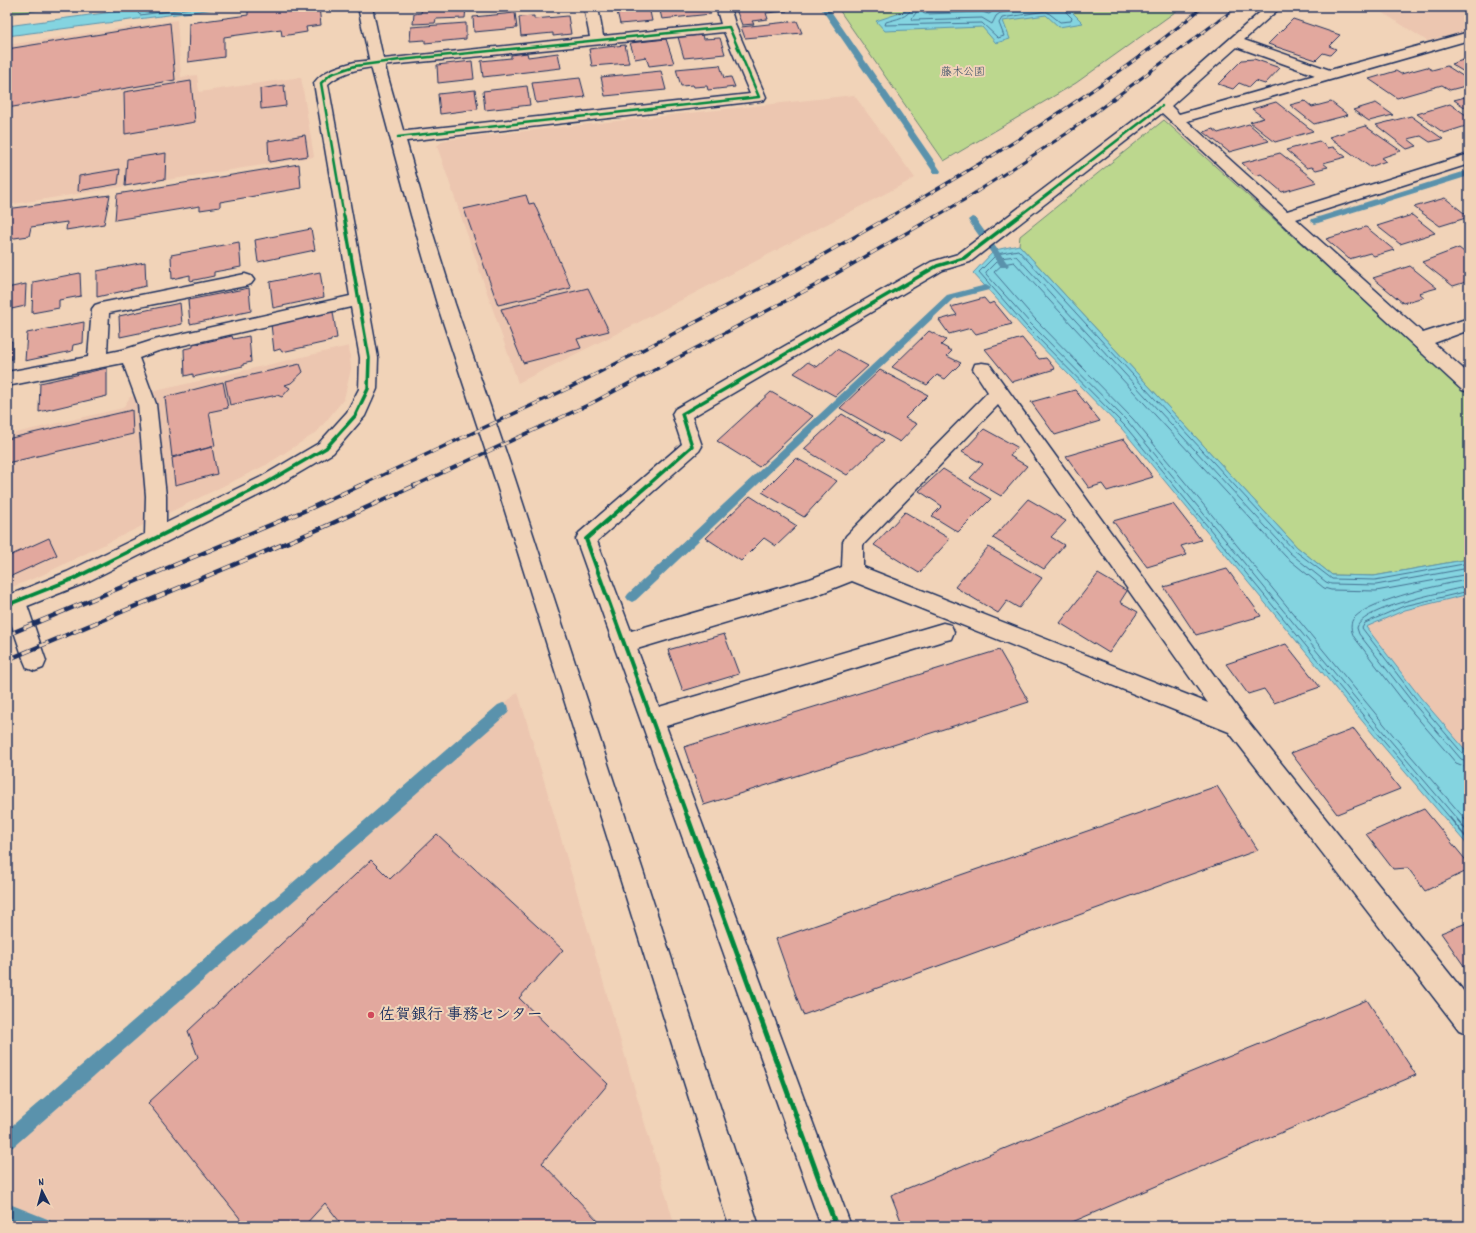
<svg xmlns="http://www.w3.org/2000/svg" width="1476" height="1233" viewBox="0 0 1476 1233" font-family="Dekko,'Klee One',sans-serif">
  <rect width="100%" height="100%" fill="#f1d3b8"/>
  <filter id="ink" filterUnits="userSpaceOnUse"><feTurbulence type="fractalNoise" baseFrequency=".025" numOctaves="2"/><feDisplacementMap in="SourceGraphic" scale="8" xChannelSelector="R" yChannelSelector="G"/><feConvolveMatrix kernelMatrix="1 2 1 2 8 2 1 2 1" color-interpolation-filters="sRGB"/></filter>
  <g filter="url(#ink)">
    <g fill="#ecc6b0">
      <path d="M1374 7H1466L1469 9V31L1427 41Z"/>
      <path d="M177 20 181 77 197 75 199 92 301 77 314 157 7 205V45Z"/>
      <path d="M854 95 915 178 622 331 518 383 437 146 444 140Z"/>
      <path d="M349 346 351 369 344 399 317 432 266 465 40 576 7 589V435L123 408 130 397Z"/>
      <path d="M1469 594V754L1420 697 1365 627 1405 610Z"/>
      <path d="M518 692 675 1226H44L7 1211V1132Z"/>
    </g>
    <g fill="#bcd78e" stroke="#6c8376">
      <path d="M7 7H66L7 14Z"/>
      <path d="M837 7H1182L1076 83 944 161Z"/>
      <path d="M1164 120 1469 395V559L1374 576 1332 575 1297 547 1019 245 1020 236Z"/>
    </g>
    <g fill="#84d4e0" stroke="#5a92ac">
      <path d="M150 7H230L7 36V26Z"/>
      <path d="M910 7H1099L1068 8 1083 23 1059 27 1046 15 1003 21 1010 39 996 43 982 27 885 31 876 21 906 11Z"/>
      <path d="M1019 245 1297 547 1332 575 1374 576 1469 559V594L1405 610 1366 627 1420 697 1469 754V847L1382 745 1122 429 1024 329 973 273 995 250Z"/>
    </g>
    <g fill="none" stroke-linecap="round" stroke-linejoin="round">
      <g stroke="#457192" stroke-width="1">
        <path d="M140 7 138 13 140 15 199 7"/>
        <path d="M912 7C909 18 895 19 886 22L885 25 982 23 998 38 1004 36 999 23 1002 18 1046 11 1060 22 1071 21 1072 18 1066 12V7"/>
        <path d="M917 7 916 13 912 18 913 20 982 18 992 24 996 16 1000 13 1036 7"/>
        <path d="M923 7V13L925 14 982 12 989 14 999 7"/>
        <path d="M1469 580C1444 583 1372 600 1355 617 1349 622 1351 631 1354 637L1408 707 1456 763 1469 768"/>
        <path d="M1469 586C1449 591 1361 607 1357 628L1359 634 1413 703 1461 759 1469 762"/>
        <path d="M1469 591 1404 606 1365 623 1362 628 1417 700 1464 755 1469 757"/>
        <path d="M1451 819 1385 742 1125 426 1027 327 979 272 997 254 1018 250 1294 550 1332 579 1375 580 1469 563"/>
        <path d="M1457 819 1389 739 1129 423 1030 323 986 274V272L1000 258 1016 256 1290 553 1326 582 1331 584 1376 585 1469 568"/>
        <path d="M1465 819 1393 735 1133 419 1035 319 994 272 1003 264 1014 262 1286 557 1324 588 1331 590 1376 591 1469 574"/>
      </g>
      <g stroke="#457192" stroke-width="1.5">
        <path d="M1450 818 1469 841"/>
        <path d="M1456 818 1469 833"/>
        <path d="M1464 818 1469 824"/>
      </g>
      <g fill="#5a92ac" fill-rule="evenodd">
        <path d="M820 7H828L941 171 940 173H934Z"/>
        <path d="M1469 170V176L1318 223 1315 224 1311 221 1312 219Z"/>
        <path d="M972 217 975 218 1007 263 1009 265 1007 267H1001L968 220Z"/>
        <path d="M986 285 991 288 989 290 953 299 636 600 632 602 628 600 626 597 628 594 947 295Z"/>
        <path d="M503 703 508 705 509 709 508 713 13 1147 7 1149V1130L498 705Z"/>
        <path d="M7 1203 50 1220 52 1226H23L7 1219Z"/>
      </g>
    </g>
    <g fill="#e2a89e" stroke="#1b2f5e">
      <path d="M263 7H319L321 25 306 27 307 32 282 36 281 29 224 37V57L188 62 189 23 248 15V9Z"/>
      <path d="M422 7H466L465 18 436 19 435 23 413 24 414 14 421 13Z"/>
      <path d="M616 7H649L652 21 620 24Z"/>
      <path d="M659 7H708L711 14 662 19Z"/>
      <path d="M735 7H786L787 11 766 13 768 19 752 21 754 24 742 25Z"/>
      <path d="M515 13 517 28 474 32 473 17Z"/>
      <path d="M534 16V19L568 16 571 34 553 36V33L521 36 519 17Z"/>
      <path d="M1293 19 1340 35 1329 46 1336 49 1330 55 1323 53 1316 60 1268 44Z"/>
      <path d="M797 21 802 33 745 38 741 27Z"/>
      <path d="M170 23 175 80 7 108V49Z"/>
      <path d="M466 23V39L425 43V40L410 41 411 27Z"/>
      <path d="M702 35 703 39 720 38 725 54 684 58 678 37Z"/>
      <path d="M666 39 674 63 649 66 646 57 635 59 630 43Z"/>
      <path d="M625 45 629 63 592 66 589 49Z"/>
      <path d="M527 53 528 57 558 53 561 68 483 77 481 61 511 58V55Z"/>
      <path d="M1469 58V75L1451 64Z"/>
      <path d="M1254 59 1280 68 1265 84 1255 81 1249 87 1239 83 1233 89 1218 84 1242 60Z"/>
      <path d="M472 61 474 79 438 83 437 65Z"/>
      <path d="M720 65 724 78 731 77 735 87 708 90 707 86 694 87 693 85 681 86 676 69Z"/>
      <path d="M1447 66 1469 80V85L1450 90 1442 85 1397 98 1369 79 1396 71 1401 74 1427 67 1432 70Z"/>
      <path d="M661 71 666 90 605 96 601 77Z"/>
      <path d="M580 78 585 97 536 103 532 83Z"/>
      <path d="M191 81 195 122 125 134 124 92Z"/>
      <path d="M284 85 286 106 261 109 260 89Z"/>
      <path d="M527 86 530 105 485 110 483 91Z"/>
      <path d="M475 90 478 109 440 114 438 94Z"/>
      <path d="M1469 96V110L1454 100Z"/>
      <path d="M1305 101 1312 107 1331 102 1348 115 1314 124 1290 105Z"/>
      <path d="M1276 102 1313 131 1275 142 1250 122 1264 118 1252 109Z"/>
      <path d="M1376 103 1393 115 1369 121 1353 110Z"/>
      <path d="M1450 104 1469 117V125L1444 133 1417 114Z"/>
      <path d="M1411 116 1443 139 1430 142 1421 136 1408 139 1417 146 1407 149 1376 125Z"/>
      <path d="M1249 124 1269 141 1229 152 1204 132 1213 129 1218 133Z"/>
      <path d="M1365 126 1401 151 1381 158 1386 161 1370 167 1329 137Z"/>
      <path d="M305 135 308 156 269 162 268 141Z"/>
      <path d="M1319 141 1328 148 1333 147 1346 157 1323 163 1328 167 1316 170 1312 167 1307 168 1286 150Z"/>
      <path d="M166 153 165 179 125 186 127 159Z"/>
      <path d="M1280 153 1317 182 1282 192 1261 174 1256 176 1242 163Z"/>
      <path d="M299 164 301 188 220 202V207L200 210V206L115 220 117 194Z"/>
      <path d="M120 169 118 184 78 191 79 176Z"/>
      <path d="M110 195 104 224 66 230 67 222 31 227 29 236 7 239V209Z"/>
      <path d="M526 195 529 204 534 203 571 288 498 305 464 209Z"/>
      <path d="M1445 198 1469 217 1440 226 1414 207Z"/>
      <path d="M1412 215 1435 233 1400 244 1377 226Z"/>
      <path d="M1366 227 1394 250 1374 256 1370 253 1349 259 1326 239Z"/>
      <path d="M311 229 315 250 258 262 255 240Z"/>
      <path d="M239 242 241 267 214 272V276L190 281V275L172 279 171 255Z"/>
      <path d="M1459 248 1469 256V281L1453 286 1422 262Z"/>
      <path d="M145 262 146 286 97 297V271Z"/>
      <path d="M1410 266 1437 288 1419 293 1424 297 1403 303 1373 278Z"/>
      <path d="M320 272 324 297 273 308 270 282Z"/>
      <path d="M80 273 81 296 59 300V308L32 313 33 282Z"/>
      <path d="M26 284 25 306 7 310V288Z"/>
      <path d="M249 288 251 311 190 324 188 300Z"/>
      <path d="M588 288 609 331 577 339 581 348 523 363 501 309Z"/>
      <path d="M984 298 989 304 994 302 1012 324 976 334 971 328 949 334 939 320 957 315 951 307Z"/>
      <path d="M180 303 182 324 120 337 119 316Z"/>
      <path d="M318 312 319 314 333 312 337 338 331 339V341L282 352 280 349 274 351 271 324Z"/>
      <path d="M84 322 83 343 73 345 72 351 25 361 27 333Z"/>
      <path d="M929 331 946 340 941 345 952 351 947 356 961 363 945 379 937 375 927 385 892 367Z"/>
      <path d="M232 336 233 339 249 336 251 362 243 364V366L193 377V374L185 376 184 349 193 347V345Z"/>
      <path d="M1022 338 1039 359 1046 358 1055 369 1012 382 985 349Z"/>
      <path d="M12 341V359L7 360V343Z"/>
      <path d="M837 349 868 366 835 396 794 373 808 362 817 367Z"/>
      <path d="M300 364 303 372 291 383 285 385 290 388 282 397 277 395 230 405 225 381Z"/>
      <path d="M107 368V396L39 412 40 383Z"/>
      <path d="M880 370 928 395 905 418 917 424 900 442 840 408Z"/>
      <path d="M223 382 228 408 209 412 215 446 172 457 165 397Z"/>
      <path d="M11 385 9 424 7 425V386Z"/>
      <path d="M1075 390 1100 421 1055 435 1031 402Z"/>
      <path d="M771 392 813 416 759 467 717 441Z"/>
      <path d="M132 410 133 434 7 463V439Z"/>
      <path d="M842 414 884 440 847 475 804 449Z"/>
      <path d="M984 429 1017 447 1010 456 1027 466 1001 496 970 478 983 464 962 452Z"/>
      <path d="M1124 439 1153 477 1107 491 1102 484 1089 488 1066 456Z"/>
      <path d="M212 447 217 474 175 485 172 458Z"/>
      <path d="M796 458 837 481 804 517 762 492Z"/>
      <path d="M943 469 991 499 958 532 932 516 942 506 919 491Z"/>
      <path d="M750 496 797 526 776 546 764 538 741 561 706 538Z"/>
      <path d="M1028 499 1066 521 1051 537 1064 545 1044 569 993 538Z"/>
      <path d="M1173 504 1201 540 1181 546 1187 555 1147 567 1113 521Z"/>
      <path d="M905 512 950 539 919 573 874 545Z"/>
      <path d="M49 538 57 555 7 578V557Z"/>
      <path d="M988 547 1042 578 1019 608 1007 601 998 613 955 587Z"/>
      <path d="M1227 569 1261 616 1196 635 1164 587Z"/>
      <path d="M1098 574 1127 591 1120 602 1138 612 1109 653 1060 623Z"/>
      <path d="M724 634 739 674 683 691 668 650Z"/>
      <path d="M1286 644 1320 687 1274 703 1264 689 1248 694 1226 664Z"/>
      <path d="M999 650 1029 702 704 805 684 747Z"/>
      <path d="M1354 729 1400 789 1337 814 1291 753Z"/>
      <path d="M1217 786 1258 850 803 1015 776 939Z"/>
      <path d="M1424 809 1469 864V870L1425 891 1408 868 1393 869 1366 834Z"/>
      <path d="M437 834 563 950 519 998 608 1084 542 1163 603 1226H494L492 1224 490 1226H343L325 1203 304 1226H246L148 1103 198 1057 188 1031 371 860 390 879Z"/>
      <path d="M1469 922V973L1441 933Z"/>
      <path d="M1367 1000 1416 1075 1063 1226H903L891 1195Z"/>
    </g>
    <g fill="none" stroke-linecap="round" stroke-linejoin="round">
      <g stroke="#1b2f5e" stroke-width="3">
        <path id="service" d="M15 593 23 596 26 602 46 661 43 668 35 671 27 668 24 661 7 611V596Z"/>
      </g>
      <g stroke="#1b2f5e" stroke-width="3">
        <g id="minor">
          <path d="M584 7H598L603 36 721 24 716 7H730L736 27 766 97 764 100 759 101 398 142 393 140 390 137 393 134 398 132 750 94 724 32 400 64C376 67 347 67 328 84L378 358 377 389 365 416 333 453 275 487 83 584 7 614V596L67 572 145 534 146 496 138 404 123 363 7 386V372L88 357 92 309 95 305 101 303 245 274 251 276 254 280 251 284 245 286 109 313 107 353 126 349 154 340 350 296 314 83C323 70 340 66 355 62L590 37ZM351 307 360 358 359 389 347 412 319 443 261 477 166 523V496L156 404 139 358 158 351Z"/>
          <path d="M1266 7H1281L1244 40 1330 70 1469 32V40L1187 121 1287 211 1469 154V164L1296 219 1423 333 1469 318V330L1434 343 1469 374V392L1462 390 1162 113 970 262 943 270 692 417 702 446 699 451 597 541 631 631 810 579 842 567 843 542 846 536 988 392 973 369 975 364 982 363 989 364 1245 718 1469 998V1034L1459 1030 1229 732 852 581 814 596 637 649 659 707 943 623 951 625 954 632 951 639 943 641 666 726 851 1226H821L576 539 579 533 682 444 672 414 675 409 931 262 958 254 1157 103ZM1237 47 1315 75 1179 114 1171 106ZM998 405 1208 703 863 567V545Z"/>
        </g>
      </g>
      <g stroke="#1b2f5e" stroke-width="3">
        <path id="tertiary" d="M358 7H372L384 63 427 215 455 304 514 476 759 1226H729L494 476 437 304 411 215 370 63Z"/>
      </g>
      <use href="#service" fill="#f1d3b8" fill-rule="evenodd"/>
      <use href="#minor" fill="#f1d3b8" fill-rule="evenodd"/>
      <use href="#tertiary" fill="#f1d3b8" fill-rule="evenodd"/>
      <g stroke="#1b2f5e" stroke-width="3">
        <g id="rail-far2">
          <path d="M889 217C998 155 1106 87 1203 7"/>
          <path d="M935 217 964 200 1066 134 1237 7"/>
        </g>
      </g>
      <g stroke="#1b2f5e" stroke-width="3.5">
        <g id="rail-far1">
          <path d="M359 486 571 387 798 269 891 216"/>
          <path d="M414 486 590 404 818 284 936 216"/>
        </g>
      </g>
      <g stroke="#1b2f5e" stroke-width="4.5">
        <g id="rail">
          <path d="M7 635 311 508 361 485"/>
          <path d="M7 660 324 527 416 485"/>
        </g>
      </g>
      <use href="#rail-far2" stroke="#f1d3b8" stroke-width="2" stroke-dasharray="6" stroke-linecap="butt"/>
      <use href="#rail-far1" stroke="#f1d3b8" stroke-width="2.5" stroke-dasharray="8" stroke-linecap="butt"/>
      <use href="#rail" stroke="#f1d3b8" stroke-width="3" stroke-dasharray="9" stroke-linecap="butt"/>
      <g stroke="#f1d3b8" stroke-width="4">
        <g id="cycleway-far3">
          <path d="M344 217 321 83 331 74 355 66 400 60 729 27 759 97 398 137"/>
          <path d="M1018 217 1162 106"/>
        </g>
      </g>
      <g stroke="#f1d3b8" stroke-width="5.5">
        <g id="cycleway-far2">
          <path d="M261 486 326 448 355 416 368 389 369 358 344 216"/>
          <path d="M647 486 692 446 682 414 937 266 964 258 1019 216"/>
        </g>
      </g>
      <g stroke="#f1d3b8" stroke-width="6">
        <g id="cycleway-far1">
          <path d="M648 485 586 539 688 819"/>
          <path d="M7 605 75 578 263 485"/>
        </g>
      </g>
      <g stroke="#f1d3b8" stroke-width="8">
        <path id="cycleway" d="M688 818 836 1226"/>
      </g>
      <use href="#cycleway-far3" stroke="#00873e" stroke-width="2.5"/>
      <use href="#cycleway-far2" stroke="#00873e" stroke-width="3.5"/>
      <use href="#cycleway-far1" stroke="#00873e" stroke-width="4"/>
      <use href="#cycleway" stroke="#00873e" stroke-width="5"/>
    </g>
  </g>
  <circle fill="#d1495b" stroke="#f1d3b8" stroke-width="1.5" cx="371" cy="1015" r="4"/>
  <g text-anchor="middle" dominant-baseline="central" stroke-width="4" stroke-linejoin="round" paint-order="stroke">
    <g font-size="11" fill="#334865" stroke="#f1d3b8">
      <text x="963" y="73">藤木公園</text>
    </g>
    <g font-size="16" font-weight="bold" fill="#1b2f5e" stroke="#f1d3b8" text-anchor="start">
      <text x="379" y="1015">佐賀銀行 事務センター</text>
    </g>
  </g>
  <rect width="1476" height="1233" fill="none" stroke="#f1d3b8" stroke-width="24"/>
  <rect x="12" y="12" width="1452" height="1209" fill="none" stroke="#1b2f5e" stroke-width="1.5" filter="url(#ink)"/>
  <g transform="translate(42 1191) rotate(354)" stroke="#f1d3b8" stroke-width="3" paint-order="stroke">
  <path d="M0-3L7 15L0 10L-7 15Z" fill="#1b2f5e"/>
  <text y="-6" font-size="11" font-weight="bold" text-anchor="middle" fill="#1b2f5e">N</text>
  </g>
</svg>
